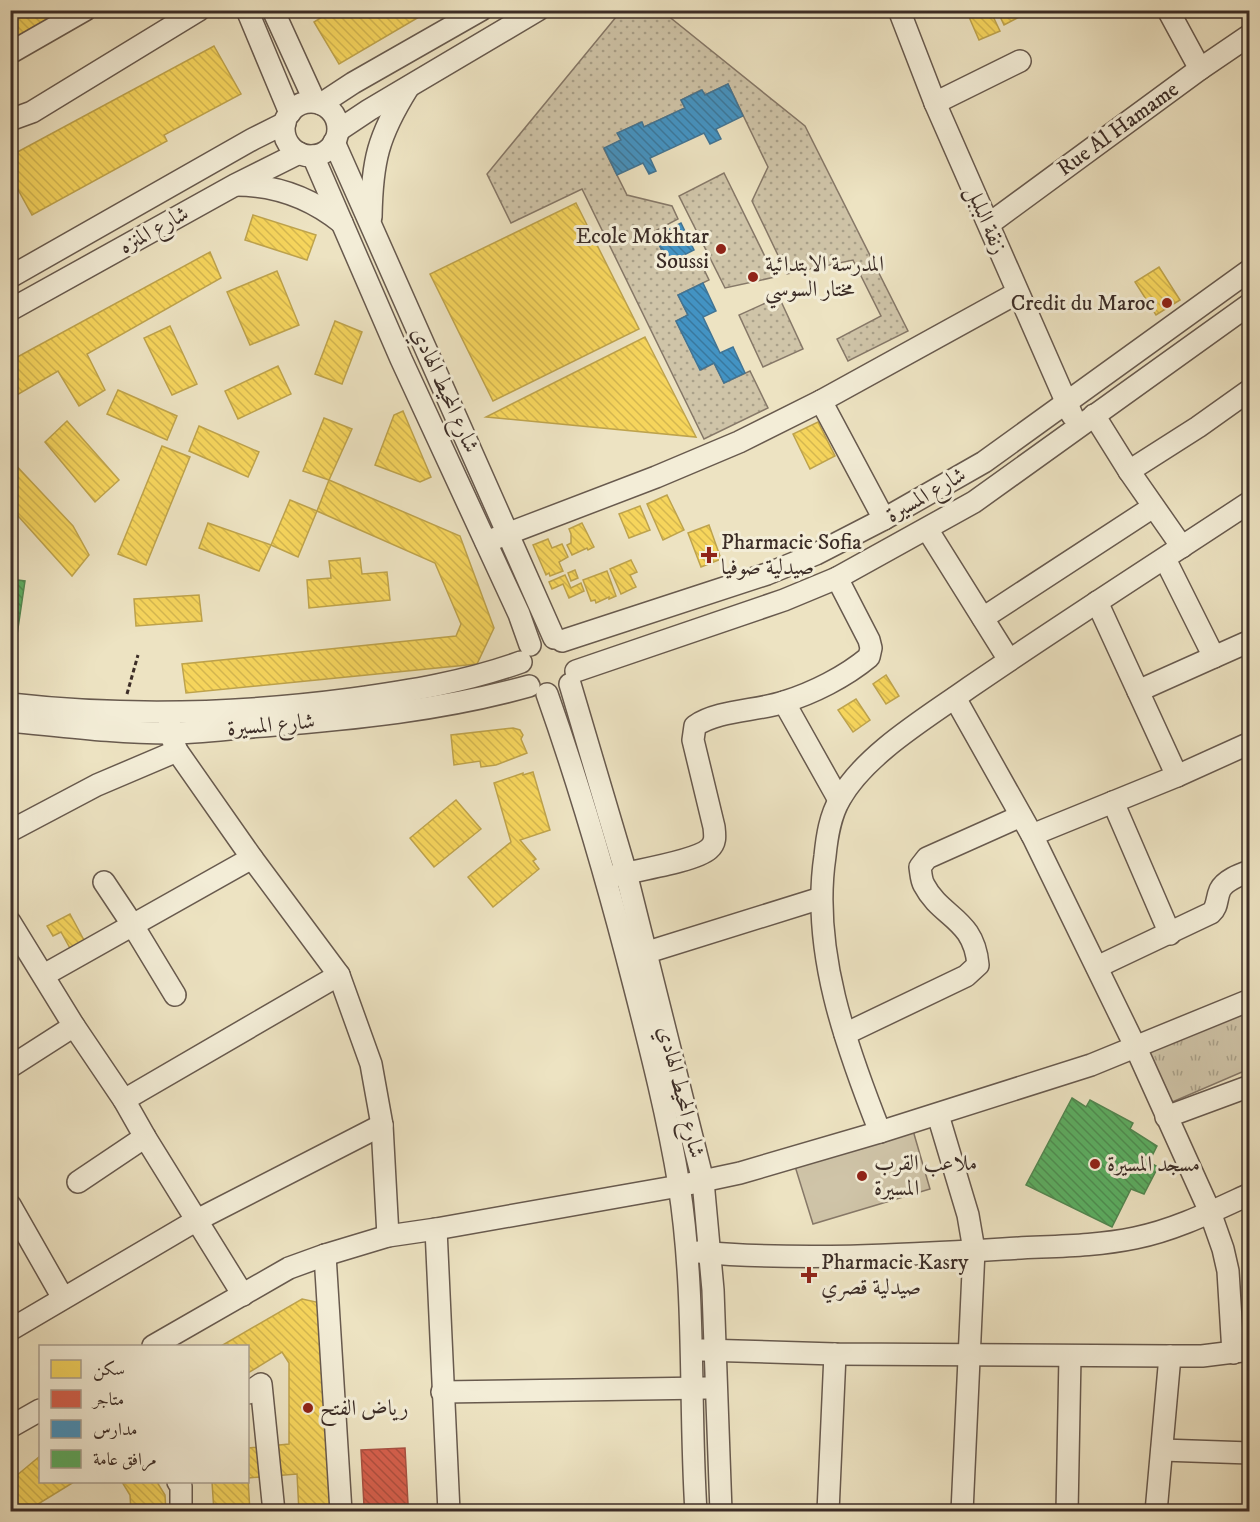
<svg xmlns="http://www.w3.org/2000/svg" width="1260" height="1522" viewBox="0 0 1260 1522" font-family="'IM FELL DW Pica',Amiri,serif">
  <defs>
    <pattern id="grass-dots" width="8" height="8" patternUnits="userSpaceOnUse" patternTransform="scale(1.5)"><rect width="8" height="8" fill="#cfc4a8"/><path d="M2 2h.1M6 6h.1" fill="none" stroke="#a9a089" stroke-width="1.8" stroke-linecap="round"/></pattern>
    <pattern id="park-tufts" width="24" height="20" patternUnits="userSpaceOnUse" patternTransform="scale(1.5)"><rect width="24" height="20" fill="#cfc4a8"/><path d="M3 7l-1-3M5 7V3M7 7l1-3M15 17l-1-3M17 17v-4M19 17l1-3" fill="none" stroke="#a9a089"/></pattern>
    <pattern id="homes-back-hatch" width="6" height="6" patternUnits="userSpaceOnUse" patternTransform="scale(1.5)"><rect width="6" height="6" fill="#f6d55c"/><path d="M-1 5l2 2M0 0l6 6M5-1l2 2" fill="none" stroke="#d4b750"/></pattern>
    <pattern id="shops-back-hatch" width="6" height="6" patternUnits="userSpaceOnUse" patternTransform="scale(1.5)"><rect width="6" height="6" fill="#d6604d"/><path d="M-1 5l2 2M0 0l6 6M5-1l2 2" fill="none" stroke="#af5040"/></pattern>
    <pattern id="schools-back-hatch" width="6" height="6" patternUnits="userSpaceOnUse" patternTransform="scale(1.5)"><rect width="6" height="6" fill="#4393c3"/><path d="M-1 5l2 2M0 0l6 6M5-1l2 2" fill="none" stroke="#39789e"/></pattern>
    <pattern id="public-back-hatch" width="6" height="6" patternUnits="userSpaceOnUse" patternTransform="scale(1.5)"><rect width="6" height="6" fill="#5aae61"/><path d="M-1 5l2 2M0 0l6 6M5-1l2 2" fill="none" stroke="#4c8e50"/></pattern>
  </defs>
  <rect width="100%" height="100%" fill="#ede3c2"/>
  <filter id="stains"><feTurbulence type="fractalNoise" baseFrequency=".00333" numOctaves="4"/><feColorMatrix values="0 0 0 0 .2 0 0 0 0 .09 0 0 0 0 .02 0 0 0 .5 -.17"/></filter>
  <radialGradient id="worn" r=".72"><stop offset=".6" stop-color="#630" stop-opacity="0"/><stop offset="1" stop-color="#630" stop-opacity=".3"/></radialGradient>
  <g fill="url(#grass-dots)" stroke="#867868" stroke-width="1.5">
    <path d="M621 11H662L805 126 908 331 848 361 837 339 881 316 853 260 787 274 752 201 768 167 728 84 705 95 701 90 681 100 685 108 644 127 641 122 618 133 621 140 604 149 627 195 672 206 678 219 653 232 671 269 698 257 709 280 678 295 688 315 676 321 701 370 714 363 724 383 750 371 768 408 704 439 582 189 511 223 487 174Z"/>
    <path d="M724 173 775 277 725 288 679 196Z"/>
    <path d="M779 297 803 349 763 367 739 315Z"/>
  </g>
  <path fill="url(#park-tufts)" stroke="#867868" stroke-width="1.5" d="M1249 1006V1069L1170 1103 1147 1049Z"/>
  <path fill="#cfc4a8" stroke="#867868" stroke-width="1.5" d="M912 1127 930 1189 813 1224 794 1163Z"/>
  <g fill="url(#homes-back-hatch)" stroke="#bea34c" stroke-width="1.5">
    <path d="M10 10H63L10 41Z"/>
    <path d="M313 10H330L317 17Z"/>
    <path d="M333 10H340L344 17 355 10H431L339 64 314 22Z"/>
    <path d="M966 10H990L1000 31 979 40Z"/>
    <path d="M997 10H1020L1023 15 1004 25Z"/>
    <path d="M214 46 241 94 164 135 167 141 32 215 10 175V156Z"/>
    <path d="M576 203 639 329 493 401 430 274Z"/>
    <path d="M253 215 316 235 307 260 245 240Z"/>
    <path d="M210 252 221 278 87 354 105 390 79 406 58 371 10 399V361Z"/>
    <path d="M1159 267 1180 300 1156 315 1135 282Z"/>
    <path d="M277 271 299 325 250 345 227 292Z"/>
    <path d="M335 321 362 332 342 384 315 374Z"/>
    <path d="M170 326 197 384 172 395 144 338Z"/>
    <path d="M645 337 696 437 486 417Z"/>
    <path d="M278 366 291 394 238 419 225 391Z"/>
    <path d="M118 390 177 416 167 440 107 414Z"/>
    <path d="M403 411 431 477 420 482 375 465 394 415Z"/>
    <path d="M324 418 352 429 329 480 303 471Z"/>
    <path d="M67 421 119 480 95 502 45 442Z"/>
    <path d="M818 422 835 456 810 469 793 434Z"/>
    <path d="M199 426 259 452 248 477 189 451Z"/>
    <path d="M162 446 190 457 146 565 118 554Z"/>
    <path d="M10 459 73 526 89 555 72 576 10 507Z"/>
    <path d="M329 480 460 536 494 628 477 664 186 693 182 664 456 636 461 624 435 563 317 511Z"/>
    <path d="M667 495 684 530 663 540 647 504Z"/>
    <path d="M290 500 317 511 298 557 271 545Z"/>
    <path d="M640 506 650 530 629 538 619 514Z"/>
    <path d="M208 523 271 545 259 571 199 548Z"/>
    <path d="M582 523 594 547 588 550 587 548 572 555 567 545 571 543V534L569 529Z"/>
    <path d="M709 525 721 559 701 567 688 533Z"/>
    <path d="M548 539 552 548 562 544 568 557 559 562 563 571 550 576 549 573 546 575 533 545Z"/>
    <path d="M360 558 362 574 387 572 390 600 309 608 307 580 331 578 329 561Z"/>
    <path d="M631 560 637 572 630 575 636 587 621 594 610 569Z"/>
    <path d="M575 570 578 578 571 581 568 573Z"/>
    <path d="M607 571 616 596 609 599V597L596 603 595 600 591 601 583 580Z"/>
    <path d="M565 575 571 588 581 583 584 591 569 598 563 584 552 589 549 582Z"/>
    <path d="M199 595 202 621 136 626 134 599Z"/>
    <path d="M886 675 899 696 886 704 873 684Z"/>
    <path d="M856 699 870 720 853 732 838 710Z"/>
    <path d="M513 728 520 730 523 735 521 739 527 753 496 765 481 767 480 761 454 765 451 735Z"/>
    <path d="M533 772 550 830 520 840 536 859 533 861 539 869 493 907 468 877 511 842 494 783 523 773V775Z"/>
    <path d="M456 800 481 829 434 867 410 838Z"/>
    <path d="M70 914 85 942 71 950 61 932 53 936 47 926Z"/>
    <path d="M302 1299 321 1303 333 1512H299L297 1474 248 1478 250 1512H214L212 1482H248V1443V1448L289 1444V1363L282 1352 248 1373V1346H221Z"/>
    <path d="M40 1456V1482H74L38 1504 34 1512H10V1481Z"/>
    <path d="M122 1482H157L165 1495 166 1512H131L130 1495Z"/>
    <path d="M408 1504V1512H365L364 1506Z"/>
  </g>
  <path fill="url(#shops-back-hatch)" stroke="#a85142" stroke-width="1.5" d="M405 1448 408 1504 364 1506 361 1450Z"/>
  <g fill="url(#schools-back-hatch)" stroke="#417494" stroke-width="1.5">
    <path d="M728 84 743 116 716 129 721 139 710 144 704 133 650 158 656 171 649 174 643 163 617 175 604 148 621 140 617 133 642 122 644 127 685 108 681 100 702 90 705 95Z"/>
    <path d="M681 223 694 250 668 263 655 236Z"/>
    <path d="M703 283 716 311 703 317 720 353 733 347 745 373 724 383 714 363 700 370 676 321 688 315 678 295Z"/>
  </g>
  <g fill="url(#public-back-hatch)" stroke="#518750" stroke-width="1.5">
    <path d="M10 579 25 581 13 662H10Z"/>
    <path d="M1072 1098 1086 1107 1090 1100 1133 1123 1130 1129 1157 1146 1149 1162 1158 1167 1144 1194 1131 1189 1112 1227 1026 1185Z"/>
  </g>
  <g fill="none" stroke-linecap="round" stroke-linejoin="round">
    <g stroke="#685a4e" stroke-width="24">
      <g id="minor">
        <path d="M247 10 290 113"/>
        <path d="M273 10 315 102"/>
        <path d="M899 10 935 103 1072 415"/>
        <path d="M1168 10 1200 69"/>
        <path d="M10 53 85 10"/>
        <circle cx="311" cy="129" r="27"/>
        <path d="M935 103 1020 61"/>
        <path d="M321 104 353 83 481 10"/>
        <path d="M10 120 32 112 199 10"/>
        <path d="M339 130 369 110 538 10"/>
        <path d="M334 142 554 638"/>
        <path d="M313 156 401 359 519 614 530 645"/>
        <path d="M236 185C276 185 311 198 342 223"/>
        <path d="M371 217C372 161 378 136 408 88"/>
        <path d="M989 224 1200 69 1250 35"/>
        <path d="M10 277 253 139 285 123"/>
        <path d="M10 310 235 185 299 153"/>
        <path d="M821 401 884 519"/>
        <path d="M1094 415 1129 471 1182 547"/>
        <path d="M1129 471 1198 427 1250 390"/>
        <path d="M927 529 1009 660"/>
        <path d="M486 542 656 477 739 442 821 401 1017 293"/>
        <path d="M1097 602 1177 776"/>
        <path d="M983 618 1153 507"/>
        <path d="M562 641 767 574 816 554 884 519 984 462 1250 270"/>
        <path d="M1214 657 1250 641"/>
        <path d="M576 671 784 600 837 578 974 502 1250 304"/>
        <path d="M570 684 626 873 703 1181 713 1290 721 1512"/>
        <path d="M1138 691 1214 657 1165 559"/>
        <path d="M547 694C581 790 609 887 634 985 651 1051 668 1118 679 1185 696 1293 689 1403 696 1512"/>
        <path d="M955 698 1032 835 1136 1048 1210 1212 1223 1249 1228 1271 1233 1353"/>
        <path d="M784 702 839 800"/>
        <path d="M10 704C124 717 238 714 352 699 410 691 465 682 521 662"/>
        <path d="M169 714 170 733 177 751 252 858 339 975 371 1064 382 1125 388 1236"/>
        <path d="M10 721C63 726 116 733 169 733 201 733 233 728 264 726 354 719 443 710 529 686"/>
        <path d="M1113 802 1170 934"/>
        <path d="M10 831 97 785 177 751"/>
        <path d="M1032 835 1177 776 1250 743"/>
        <path d="M614 876C636 870 694 862 709 849 716 843 715 836 714 827L693 740 695 726C718 710 757 711 784 702 813 693 845 677 869 657L871 648 869 640 837 578"/>
        <path d="M104 882 132 924 175 995"/>
        <path d="M10 922 74 1026 124 1100 145 1137 243 1295"/>
        <path d="M635 956 821 898"/>
        <path d="M1097 967 1211 913C1218 907 1216 899 1220 890 1225 880 1239 875 1250 871"/>
        <path d="M44 975 252 858"/>
        <path d="M845 1034 966 976 978 965C974 918 941 918 924 885 921 880 921 873 920 867L927 858 1021 816"/>
        <path d="M10 1067 74 1026"/>
        <path d="M124 1100 339 975"/>
        <path d="M938 1115 968 1215 974 1250 962 1512"/>
        <path d="M1166 1117 1250 1086"/>
        <path d="M880 1132C846 1046 811 950 825 856 827 836 830 816 840 799 865 754 928 717 970 687 1062 624 1156 564 1250 502"/>
        <path d="M78 1182 145 1137"/>
        <path d="M10 1205 63 1298"/>
        <path d="M436 1229 449 1512"/>
        <path d="M698 1252C799 1261 903 1255 1003 1249 1047 1246 1092 1247 1135 1238 1175 1230 1213 1211 1250 1194"/>
        <path d="M325 1255 341 1512"/>
        <path d="M10 1330 197 1220 382 1125"/>
        <path d="M153 1346 289 1268 325 1255 388 1236 436 1229 679 1186 740 1173 880 1132 1091 1065 1250 1000"/>
        <path d="M702 1350 835 1354 1170 1356H1202L1250 1350"/>
        <path d="M442 1392 706 1388"/>
        <path d="M248 1393 261 1384 274 1512"/>
        <path d="M10 1427 40 1410"/>
        <path d="M1162 1450 1250 1453"/>
        <path d="M178 1482 181 1486V1512"/>
        <path d="M828 1512 835 1354"/>
        <path d="M1067 1512 1070 1356"/>
        <path d="M1156 1512 1170 1356"/>
      </g>
    </g>
    <path stroke="#3c2d27" stroke-width="3" stroke-dasharray="4.5 3" stroke-linecap="butt" d="M127 694 138 655"/>
    <use href="#minor" stroke="#f3edd7" stroke-width="21"/>
  </g>
  <g fill="#8f2418" stroke="#f3edd7" stroke-width="2">
    <circle cx="721" cy="249" r="6"/>
    <circle cx="753" cy="277" r="6"/>
    <circle cx="1167" cy="303" r="6"/>
    <path d="M706 546h6v6h6v6h-6v6h-6v-6h-6v-6h6z"/>
    <circle cx="1095" cy="1164" r="6"/>
    <circle cx="862" cy="1176" r="6"/>
    <path d="M806 1266h6v6h6v6h-6v6h-6v-6h-6v-6h6z"/>
    <circle cx="308" cy="1408" r="6"/>
  </g>
  <g text-anchor="middle" dominant-baseline="central" stroke-width="6" stroke-linejoin="round" paint-order="stroke">
    <g font-size="22" fill="#3c2d27" stroke="#f3edd7">
      <text transform="translate(1118 129) rotate(-36)">Rue Al Hamame</text>
      <text transform="translate(986 220) rotate(67)">زنقة البلبل</text>
      <text transform="translate(154 230) rotate(-29)">شارع المنزه</text>
      <text transform="translate(445 390) rotate(66)">شارع المحيط الهادي</text>
      <text transform="translate(926 495) rotate(-30)">شارع المسيرة</text>
      <text transform="translate(271 725) rotate(-5)">شارع المسيرة</text>
      <text transform="translate(681 1092) rotate(76)">شارع المحيط الهادي</text>
    </g>
    <g font-size="22" fill="#3c2d27" stroke="#f3edd7" text-anchor="start">
      <text x="709" y="236" text-anchor="end">Ecole Mokhtar<tspan x="709" dy="25">Soussi</tspan></text>
      <text x="765" y="264">المدرسة الابتدائية<tspan x="765" dy="25">مختار السوسي</tspan></text>
      <text x="1155" y="303" text-anchor="end">Credit du Maroc</text>
      <text x="721" y="542">Pharmacie Sofia<tspan x="721" dy="25">صيدلية صوفيا</tspan></text>
      <text x="874" y="1163">ملاعب القرب<tspan x="874" dy="25">المسيرة</tspan></text>
      <text x="1107" y="1164">مسجد المسيرة</text>
      <text x="821" y="1262">Pharmacie Kasry<tspan x="821" dy="25">صيدلية قصري</tspan></text>
      <text x="320" y="1408">رياض الفتح</text>
    </g>
  </g>
  <rect width="1260" height="1522" fill="none" stroke="#ede3c2" stroke-width="36"/>
  <rect x="12" y="12" width="1236" height="1498" fill="none" stroke="#3c2d27" stroke-width="3"/>
  <rect x="18" y="18" width="1224" height="1486" fill="none" stroke="#3c2d27" stroke-width="1.5"/>
  <rect x="39" y="1345" width="210" height="138" fill="#f3edd7" stroke="#aaa091" stroke-width="1.5"/>
  <rect x="51" y="1360" width="30" height="18" fill="#f6d55c" stroke="#aaa091" stroke-width="1.5"/>
  <text x="93" y="1375" font-size="18" fill="#3c2d27">سكن</text>
  <rect x="51" y="1390" width="30" height="18" fill="#d6604d" stroke="#aaa091" stroke-width="1.5"/>
  <text x="93" y="1405" font-size="18" fill="#3c2d27">متاجر</text>
  <rect x="51" y="1420" width="30" height="18" fill="#4393c3" stroke="#aaa091" stroke-width="1.5"/>
  <text x="93" y="1435" font-size="18" fill="#3c2d27">مدارس</text>
  <rect x="51" y="1450" width="30" height="18" fill="#5aae61" stroke="#aaa091" stroke-width="1.5"/>
  <text x="93" y="1465" font-size="18" fill="#3c2d27">مرافق عامة</text>
  <rect width="100%" height="100%" filter="url(#stains)"/>
  <rect width="100%" height="100%" fill="url(#worn)"/>
</svg>
